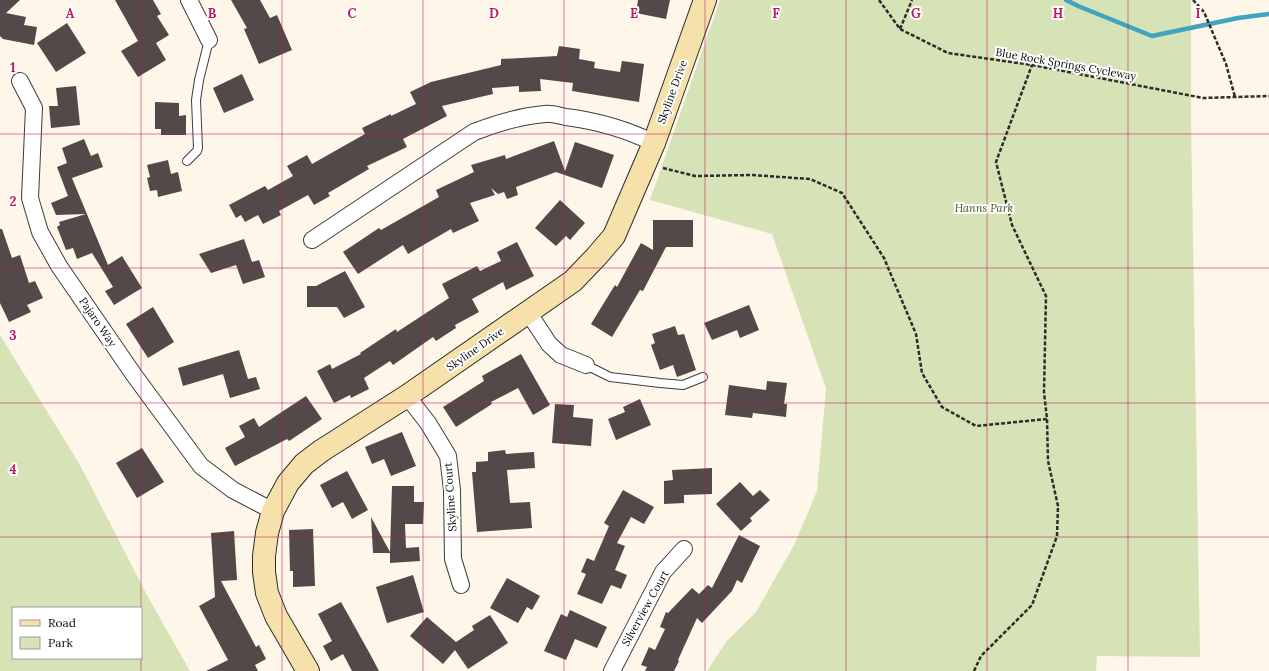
<svg xmlns="http://www.w3.org/2000/svg" width="1269" height="671" viewBox="0 0 1269 671" font-family="Lora,serif">
  <rect width="100%" height="100%" fill="#fdf6e9"/>
  <g fill="#d6e3b7" fill-rule="evenodd">
    <path d="M720 0H1191V122L1200 657 1097 656 1096 671H707L726 642 756 612 794 545 817 491 826 388 772 234 650 200Z"/>
    <path d="M0 335 80 465 148 597 190 671H0ZM13 608H141V658H13Z"/>
  </g>
  <g fill="none" stroke-linecap="round" stroke-linejoin="round">
    <path stroke="#41a3c0" stroke-width="4.5" d="M1066 0 1078 6 1152 36 1238 18 1269 14"/>
  </g>
  <g fill="#524a48">
    <path d="M0 0H20L6 13 26 17 24 25 37 27 34 45 3 39 0 36Z"/>
    <path d="M115 0H153L161 14 157 16 169 35 156 43 166 60 138 77 121 51 138 41Z"/>
    <path d="M231 0H260L270 18 277 15 292 50 259 64 244 29 247 28Z"/>
    <path d="M638 0H670L666 19 636 13Z"/>
    <path d="M67 23 86 53 56 72 37 43Z"/>
    <path d="M559 46 580 49 579 59 595 62 594 68 620 72 622 61 644 64 639 102 572 91 573 83 540 79 541 91 519 92V86L492 88 493 94 442 106 447 116 403 139 407 147 367 166 369 169 328 193 330 196 314 205 308 195 279 211 281 215 263 224 258 215 245 222 241 215 236 218 229 205 265 186 268 190 293 176 287 166 307 155 312 164 365 134 362 128 391 114V116L416 104 410 92 431 82 501 65V59L557 56Z"/>
    <path d="M242 74 254 100 224 113 213 88Z"/>
    <path d="M76 86 80 125 51 128 49 106H58L56 88Z"/>
    <path d="M155 102 179 103V116L186 115V135H161V129H155Z"/>
    <path d="M84 139 91 156 98 153 103 167 72 178 108 265 122 256 142 288 114 305 105 291 113 287 92 253 77 259 73 248 66 250 57 227 60 225 59 222 86 214 56 215 51 203 68 196 57 167 67 163 62 148Z"/>
    <path d="M554 141 565 171 575 142 614 155 602 188 556 172 516 187 518 195 507 199 504 192 498 194 491 188 495 195 470 203 479 221 453 233 451 229 408 254 403 245 358 274 343 252 379 228 381 230 439 197 436 190 474 172 471 165 505 155 506 159Z"/>
    <path d="M168 160 171 174 178 172 182 191 158 197 157 190 150 191 147 178 150 177 147 165Z"/>
    <path d="M560 200 585 223 570 240 566 236 556 246 535 228Z"/>
    <path d="M653 220H693V247H666L643 291 640 290 612 337 591 324 615 285 617 287 641 243 653 250Z"/>
    <path d="M0 229H2L12 258 20 255 29 283 35 281 43 298 27 305 31 312 9 322 0 303Z"/>
    <path d="M244 239 252 262 259 260 265 277 243 284 236 265 211 273 199 254Z"/>
    <path d="M517 242 534 276 506 290 503 282 472 299 479 312 455 325 456 328 436 341 433 337 393 365 390 361 364 378 369 389 351 398 350 395 334 403 317 371 330 364 332 369 361 354 360 353 396 329 397 332 449 298 442 284 477 266 480 271 501 261 497 252Z"/>
    <path d="M345 271 365 307 344 318 337 307H307V286H316Z"/>
    <path d="M749 305 759 330 740 338 737 330 712 340 704 323Z"/>
    <path d="M153 307 174 342 148 358 126 324Z"/>
    <path d="M675 326 678 335 684 334 696 370 677 377 673 365 660 370 651 345 655 343 652 334Z"/>
    <path d="M239 350 248 379 256 377 260 389 230 398 223 374 183 386 178 368Z"/>
    <path d="M521 354 550 405 533 415 518 388 491 402 492 404 456 427 443 407 484 381 482 376Z"/>
    <path d="M767 381 787 383 784 404H787L786 417 753 413 752 418 725 415 729 385 766 390Z"/>
    <path d="M306 396 322 419 289 441 287 439 235 466 225 448 245 437 239 426 254 418 259 427Z"/>
    <path d="M640 399 651 425 616 440 608 419 625 412 623 407Z"/>
    <path d="M555 404 574 405 573 417 593 419 591 446 552 443Z"/>
    <path d="M402 432 416 466 391 476 384 459 372 464 365 447Z"/>
    <path d="M142 448 164 482 137 498 116 463Z"/>
    <path d="M505 450 506 454 534 452 535 468 507 470 510 503 530 502 532 528 477 532 472 472H476V462L488 461V452Z"/>
    <path d="M712 468V494L684 495V503L664 504V481L673 480 672 470Z"/>
    <path d="M347 471 368 510 352 519 343 502 332 508 320 485Z"/>
    <path d="M740 482 753 496 760 490 770 500 750 518 752 521 741 531 716 504Z"/>
    <path d="M392 486H414V502H424L423 524H405L406 548 419 547 420 561 390 563V553H373L371 517 390 552Z"/>
    <path d="M623 490 654 507 644 524 631 517 617 543 625 546 615 570 627 575 621 589 611 585 602 604 577 594 586 574 581 572 587 558 594 561 609 526 604 523Z"/>
    <path d="M313 529 315 586 293 587V571H290L289 530Z"/>
    <path d="M234 531 237 580 221 581 256 647 259 645 266 659 255 665 258 671H206L228 660 199 606 215 597 211 533Z"/>
    <path d="M739 535 760 546 742 583 737 580 732 591 702 623 697 618 678 660 679 661 674 671H645L647 667 641 665 649 647 655 650 665 629 660 627 666 612 668 613 692 588 699 594 708 585 712 588Z"/>
    <path d="M413 575 424 612 387 623 376 587Z"/>
    <path d="M507 578 540 596 532 610 527 607 518 623 490 608Z"/>
    <path d="M341 602 370 654 379 671H352L343 654 331 661 323 646 332 641 318 614Z"/>
    <path d="M570 610 607 627 597 648 575 639 566 660 544 651 561 614 567 617Z"/>
    <path d="M490 615 508 643 468 669 455 650 443 664 410 636 427 617 456 642 474 630 472 626Z"/>
  </g>
  <g fill="none" stroke-linecap="round" stroke-linejoin="round">
    <g stroke="#3d3d3d" stroke-width="10">
      <g id="lane">
        <path d="M187 161 197 151 198 148 196 100 199 80 209 40"/>
        <path d="M586 365 610 377 660 383 683 385 703 377"/>
      </g>
    </g>
    <g stroke="#3d3d3d" stroke-width="18">
      <g id="street">
        <path d="M189 0 209 40"/>
        <path d="M20 81 34 108 30 198 40 232 59 266 134 375 201 466 233 490 273 511"/>
        <path d="M312 240 474 132C497 123 521 116 545 114 552 113 560 116 566 117 597 121 626 129 654 143"/>
        <path d="M528 312 549 344 561 355 586 365"/>
        <path d="M407 396 428 423 448 456 452 490 453 559 461 585"/>
        <path d="M612 671 663 572 684 549"/>
      </g>
    </g>
    <g stroke="#2c2c2c" stroke-width="24">
      <path id="secondary" d="M308 671 276 616 267 593 264 572V556L267 533 273 511 288 483 304 464 321 451 407 396 573 281 596 257 614 236 654 143 705 0"/>
    </g>
    <g stroke="#2c2c2c" stroke-width="2.5" stroke-dasharray="4 2" stroke-linecap="butt">
      <path d="M879 0 900 29 948 53 1032 65 1203 98 1269 96"/>
      <path d="M1193 0 1204 12 1226 64 1235 97"/>
      <path d="M900 29 912 0"/>
      <path d="M663 168 695 176 752 175 810 179 842 193 884 258 916 334 922 373 942 407 976 426 1047 419"/>
      <path d="M974 671 981 656 1032 605 1057 536 1058 506 1048 461 1047 419 1044 392 1046 296 1012 225 996 162 1032 65"/>
    </g>
    <use href="#lane" stroke="#fff" stroke-width="8"/>
    <use href="#street" stroke="#fff" stroke-width="16"/>
    <use href="#secondary" stroke="#f7e1aa" stroke-width="22"/>
  </g>
  <path fill="none" stroke="#c2185b" stroke-width="1" stroke-opacity="0.55" d="M141 0V608M282 0V671M423 0V671M564 0V671M705 0V671M846 0V671M987 0V671M1128 0V671M0 134H1269M0 268H1269M0 403H1269M0 537H1269M141 608V658M141 658V671"/>
  <g text-anchor="middle" dominant-baseline="central" stroke-width="4" stroke-linejoin="round" paint-order="stroke">
    <g font-size="11" fill="#0a0a0a" stroke="#fff">
      <text transform="translate(1066 64) rotate(10)">Blue Rock Springs Cycleway</text>
      <text transform="translate(672 92) rotate(-70)">Skyline Drive</text>
      <text transform="translate(98 322) rotate(56)">Pajaro Way</text>
      <text transform="translate(475 349) rotate(-35)">Skyline Drive</text>
      <text transform="translate(450 497) rotate(-94)">Skyline Court</text>
      <text transform="translate(645 608) rotate(-61)">Silverview Court</text>
    </g>
    <g font-size="11" font-style="italic" fill="#375b22" stroke="#fff">
      <text x="984" y="208">Hanns Park</text>
    </g>
  </g>
  <g font-size="13" text-anchor="middle" font-weight="bold" fill="#c2185b" stroke="#fff" stroke-width="4" stroke-linejoin="round" paint-order="stroke">
    <text x="70" y="18">A</text>
    <text x="212" y="18">B</text>
    <text x="352" y="18">C</text>
    <text x="494" y="18">D</text>
    <text x="634" y="18">E</text>
    <text x="776" y="18">F</text>
    <text x="916" y="18">G</text>
    <text x="1058" y="18">H</text>
    <text x="1198" y="18">I</text>
    <text x="13" y="72">1</text>
    <text x="13" y="206">2</text>
    <text x="13" y="340">3</text>
    <text x="13" y="474">4</text>
  </g>
  <rect x="12" y="607" width="130" height="52" fill="#ffffff" stroke="#9d9d9d"/>
  <rect x="20" y="620" width="20" height="6" fill="#f7e1aa" stroke="#9d9d9d"/>
  <text x="48" y="627" font-size="12" fill="#0a0a0a">Road</text>
  <rect x="20" y="637" width="20" height="12" fill="#d6e3b7" stroke="#9d9d9d"/>
  <text x="48" y="647" font-size="12" fill="#0a0a0a">Park</text>
</svg>
